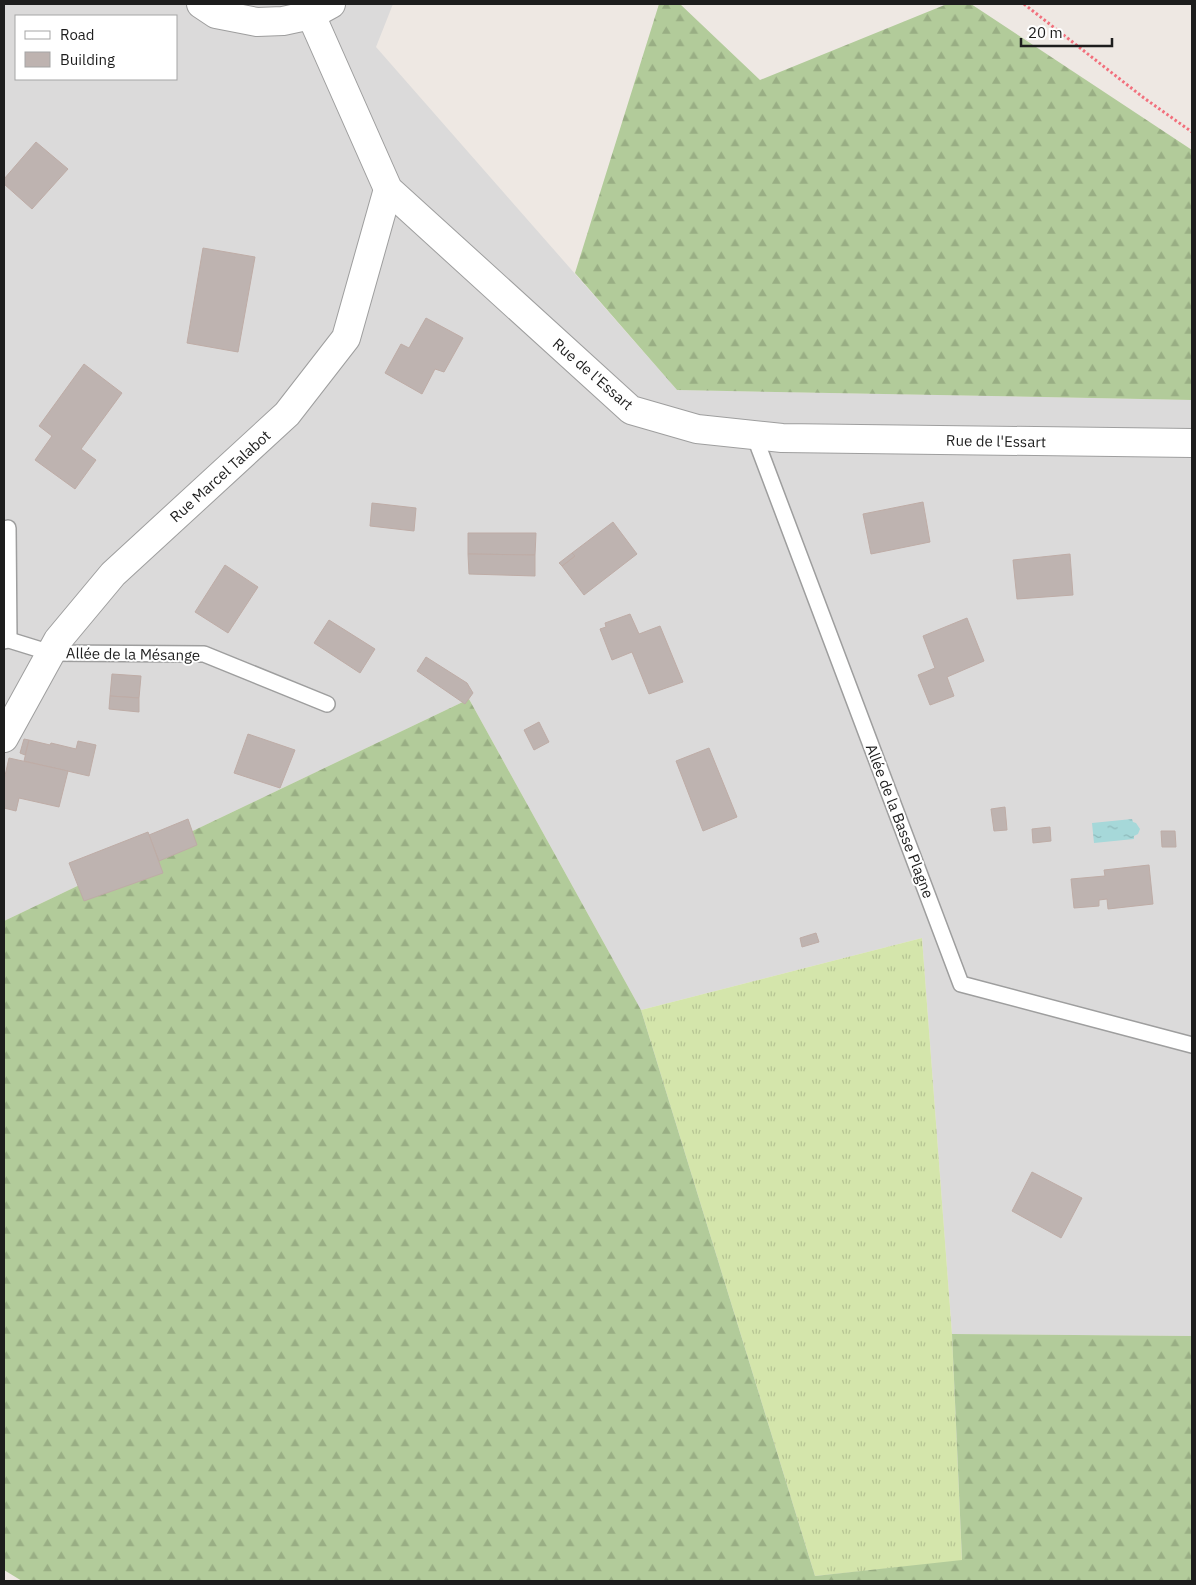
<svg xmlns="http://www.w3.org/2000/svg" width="1196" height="1585" viewBox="0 0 1196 1585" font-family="'IBM Plex Sans',sans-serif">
  <defs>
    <pattern id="grass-tufts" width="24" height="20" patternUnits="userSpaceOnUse" patternTransform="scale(1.25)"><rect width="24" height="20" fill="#d4e5ab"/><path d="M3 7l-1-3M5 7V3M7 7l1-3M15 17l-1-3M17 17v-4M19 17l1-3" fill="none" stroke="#b6c493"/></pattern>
    <pattern id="forest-firs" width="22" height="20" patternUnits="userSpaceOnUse" patternTransform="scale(1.25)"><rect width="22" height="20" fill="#b2cb9a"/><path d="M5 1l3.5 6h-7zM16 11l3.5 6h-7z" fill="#99ae84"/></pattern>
    <pattern id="water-ripples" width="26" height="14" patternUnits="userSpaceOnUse" patternTransform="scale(1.25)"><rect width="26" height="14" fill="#a6d8d9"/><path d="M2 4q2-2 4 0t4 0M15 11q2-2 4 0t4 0" fill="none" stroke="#8eb9ba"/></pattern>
  </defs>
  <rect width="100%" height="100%" fill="#eee8e3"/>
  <path fill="#dbdada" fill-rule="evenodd" d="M4 4H393L376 47 677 390 1192 400V1336L952 1334 922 938 641 1010 469 699 4 921ZM16 16H176V79H16Z"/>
  <path fill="url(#grass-tufts)" d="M922 938 952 1334 962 1561 815 1576 641 1010Z"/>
  <g fill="url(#forest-firs)">
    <path d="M659 4H680L760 80 947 4H971L1192 150V400L677 390 575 273Z"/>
    <path d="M469 699 641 1010 815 1576 962 1560 952 1334 1192 1336V1581H22L4 1570V921Z"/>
  </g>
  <path fill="url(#water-ripples)" d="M1132 819 1133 822 1136 823 1140 829 1138 834 1134 836V839L1094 843 1092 823Z"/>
  <g fill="#beb3b0" stroke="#beaca6">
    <path d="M36 142 68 169 32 209 4 184V179Z"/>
    <path d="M203 248 255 257 238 352 187 343Z"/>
    <path d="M426 318 463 338 444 372 435 369 422 394 385 373 401 344 409 348Z"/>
    <path d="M84 364 122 393 81 449 96 460 75 489 35 460 52 436 39 426Z"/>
    <path d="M923 502 930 542 871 554 863 514Z"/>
    <path d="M372 503 416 508 414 531 370 526Z"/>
    <path d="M613 522 637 554 584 595 562 566 575 556 572 553Z"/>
    <path d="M468 533H536L535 555 468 554Z"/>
    <path d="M572 553 575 556 562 566 559 563Z"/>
    <path d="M468 554 535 555V576L469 574Z"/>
    <path d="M1070 554 1073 595 1017 599 1013 560Z"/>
    <path d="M225 565 258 587 228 633 195 612Z"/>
    <path d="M630 614 639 634 660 626 683 682 649 694 632 652 612 660 600 629 606 627 605 623Z"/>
    <path d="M967 618 984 661 947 677 954 696 930 705 918 675 935 668 923 636Z"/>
    <path d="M329 620 375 649 360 673 314 643Z"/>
    <path d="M426 657 467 683 473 693 465 704 417 671Z"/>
    <path d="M112 674 141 676 139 698 110 696Z"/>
    <path d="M110 696 139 698V712L109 709Z"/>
    <path d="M539 722 549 742 534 750 524 730Z"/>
    <path d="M248 734 295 750 280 788 234 773Z"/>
    <path d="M24 739 29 740 25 755 20 753Z"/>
    <path d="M29 740 50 745 51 743 76 749 78 741 96 745 89 776 24 761Z"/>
    <path d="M709 748 737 817 703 831 676 761Z"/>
    <path d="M9 758 68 771 59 807 19 798 16 811 4 808V780Z"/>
    <path d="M1005 807 1007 830 994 831 991 809Z"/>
    <path d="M188 819 197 845 159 861 149 835Z"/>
    <path d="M1050 827 1051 841 1033 843 1032 829Z"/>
    <path d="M1161 831H1175L1176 847H1162Z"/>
    <path d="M148 832 163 873 84 901 69 863Z"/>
    <path d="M1149 865 1153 904 1108 909 1107 899 1099 900V906L1074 908 1071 879 1105 876 1104 870Z"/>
    <path d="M816 933 819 942 802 947 800 938Z"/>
    <path d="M1032 1172 1082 1198 1061 1238 1012 1211Z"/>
  </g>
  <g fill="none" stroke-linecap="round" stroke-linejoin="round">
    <g stroke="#9e9e9e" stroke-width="18">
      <g id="service">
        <path d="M754 435 961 984 1192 1045"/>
        <path d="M8 528 9 640"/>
        <path d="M4 641 9 640 51 653 204 654 327 704"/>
      </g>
    </g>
    <g stroke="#9e9e9e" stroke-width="30">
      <path id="minor" d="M4 738 58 640 113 574 287 414 346 338 388 189"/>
    </g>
    <g stroke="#9e9e9e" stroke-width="30">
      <g id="tertiary">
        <path d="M201 4 216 14 257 22 283 21 311 15 331 4"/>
        <path d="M311 15 388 189 631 410 697 429 782 438 1192 443"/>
      </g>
    </g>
    <path stroke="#f2707d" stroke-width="3" stroke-dasharray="2.5 2.5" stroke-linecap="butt" d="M1024 4 1144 98 1192 132"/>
    <use href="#service" stroke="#fff" stroke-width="15"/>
    <use href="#minor" stroke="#fff" stroke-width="28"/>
    <use href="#tertiary" stroke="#fff" stroke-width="28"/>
  </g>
  <g text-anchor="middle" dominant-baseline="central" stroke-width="4" stroke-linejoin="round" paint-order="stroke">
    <g font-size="15" fill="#1d1d1d" stroke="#fff">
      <text transform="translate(593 374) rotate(41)">Rue de l'Essart</text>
      <text transform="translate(996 441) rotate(1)">Rue de l'Essart</text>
      <text transform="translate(220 476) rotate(-42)">Rue Marcel Talabot</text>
      <text transform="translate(133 654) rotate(1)">Allée de la Mésange</text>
      <text transform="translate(900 821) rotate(69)">Allée de la Basse Plagne</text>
    </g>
  </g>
  <rect width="1196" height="1585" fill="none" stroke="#1d1d1d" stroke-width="10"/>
  <rect x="15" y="15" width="162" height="65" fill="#ffffff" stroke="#a5a5a5"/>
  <rect x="25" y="31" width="25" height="8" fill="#ffffff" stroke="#a5a5a5"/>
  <text x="60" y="40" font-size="15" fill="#1d1d1d">Road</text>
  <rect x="25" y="52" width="25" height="15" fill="#beb3b0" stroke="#a5a5a5"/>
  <text x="60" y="65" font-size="15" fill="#1d1d1d">Building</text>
  <path d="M1021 38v8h91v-8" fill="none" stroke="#1d1d1d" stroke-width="2.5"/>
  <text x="1028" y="38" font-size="15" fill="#1d1d1d" stroke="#ffffff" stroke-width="4" paint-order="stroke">20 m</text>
</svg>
